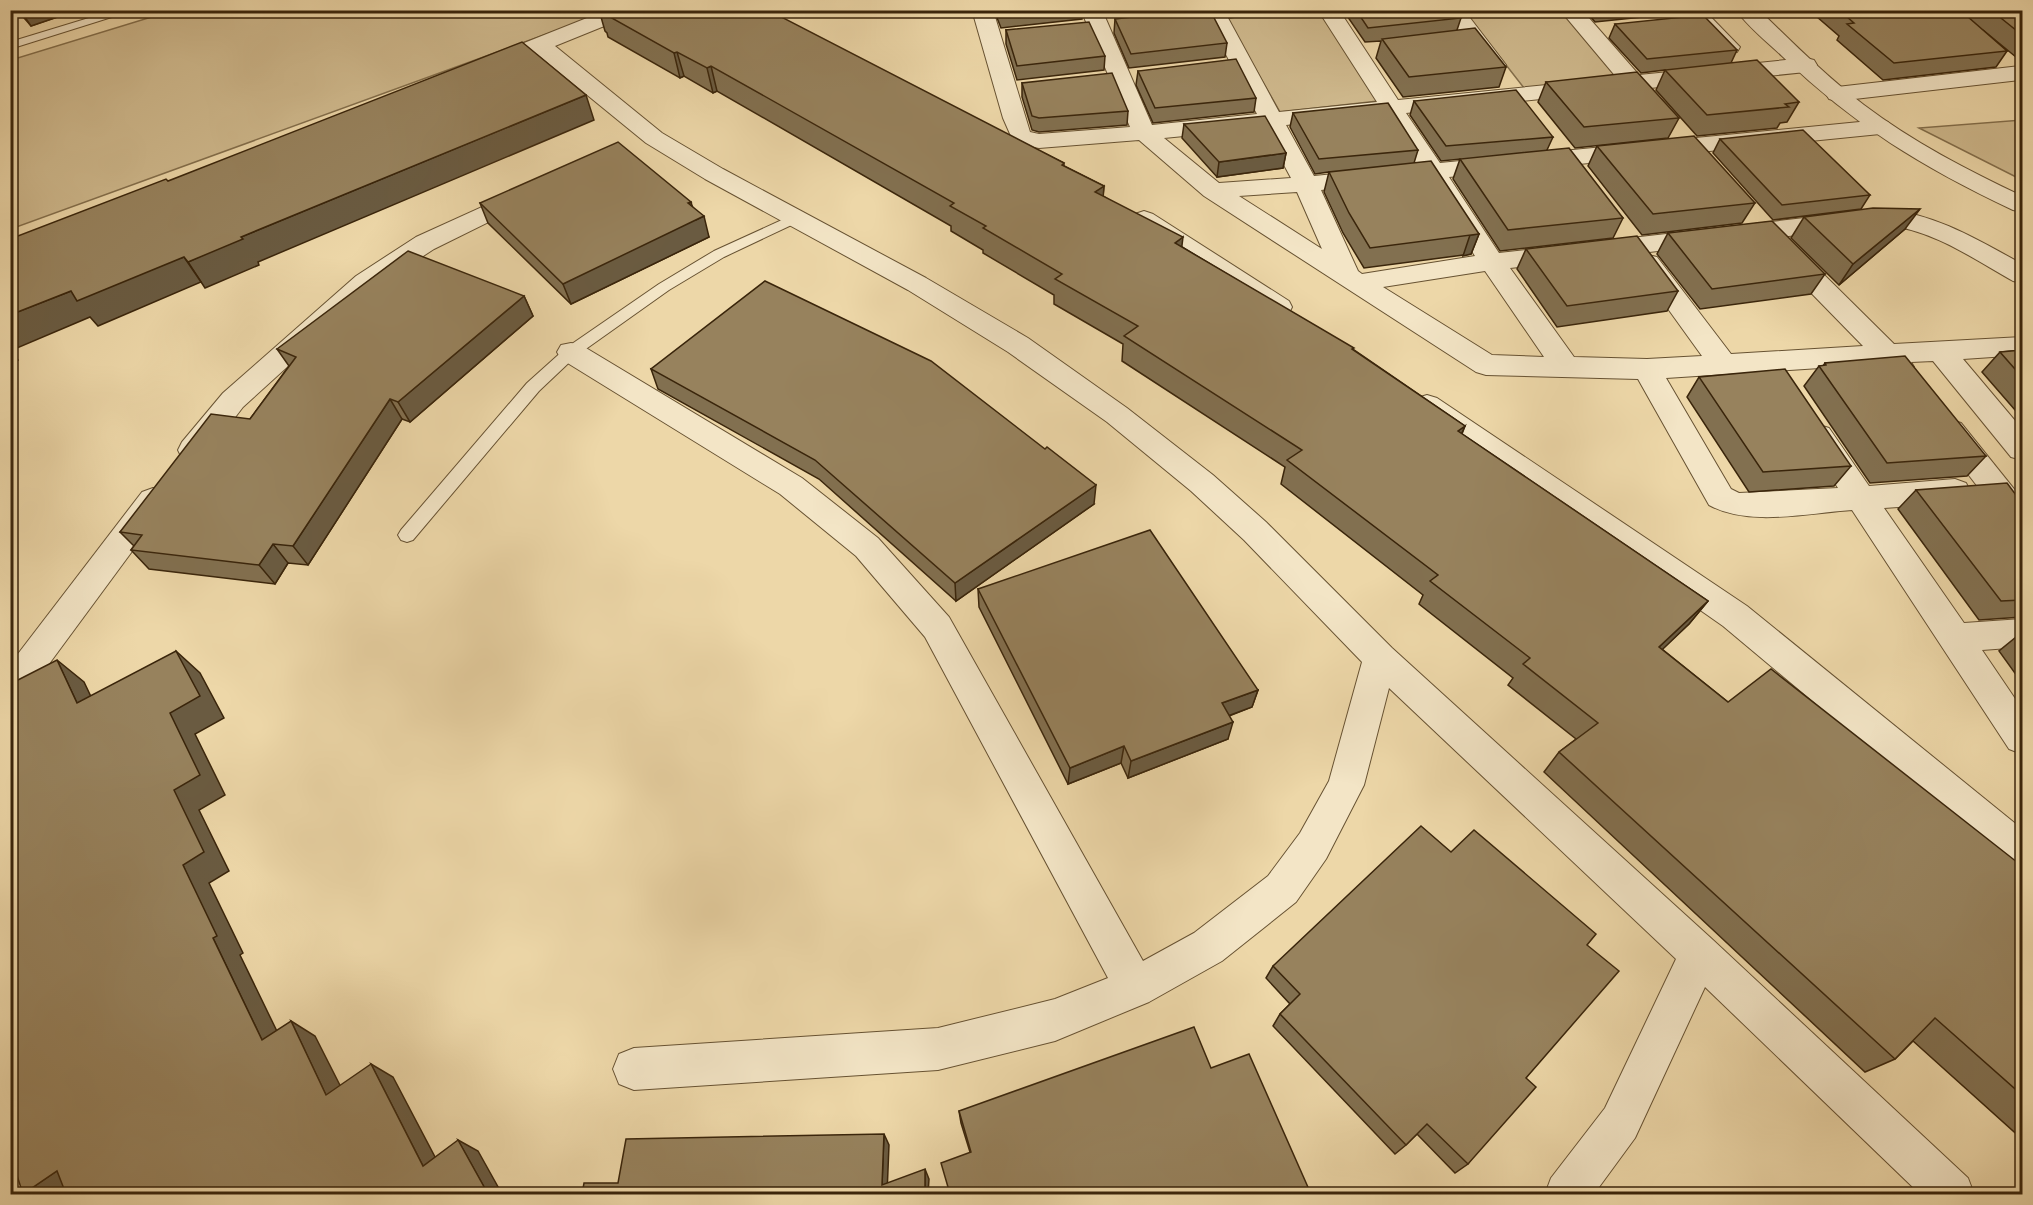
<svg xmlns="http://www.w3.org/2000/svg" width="2033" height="1205" viewBox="0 0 2033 1205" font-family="'IM FELL Great Primer',serif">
  <rect width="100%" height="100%" fill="#edd7a8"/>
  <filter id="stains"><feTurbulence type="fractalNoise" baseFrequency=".00333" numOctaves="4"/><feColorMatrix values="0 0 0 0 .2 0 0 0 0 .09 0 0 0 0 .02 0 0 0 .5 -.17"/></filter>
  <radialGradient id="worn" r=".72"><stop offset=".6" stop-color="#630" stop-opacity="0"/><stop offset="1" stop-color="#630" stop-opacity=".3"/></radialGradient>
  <g fill="#cfb98d" stroke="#846f4c" stroke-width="1.5">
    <path d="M171 11H610L11 229V60Z"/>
    <path d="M1291 11H1319L1378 101 1280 112 1226 17Z"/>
    <path d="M1464 11H1562L1622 78 1524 88Z"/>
    <path d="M2022 120V180L1919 128Z"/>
  </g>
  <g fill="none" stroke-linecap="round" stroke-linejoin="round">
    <g stroke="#675232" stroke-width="2">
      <g id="service">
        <path d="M115 10H134L10 49V42Z"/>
        <path d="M795 214 802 218 800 221 724 257 669 290 576 356 539 391 413 540 407 542 401 540 398 535 401 530 527 383 566 348 659 284 714 251Z"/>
      </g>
    </g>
    <g stroke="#675232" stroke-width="2">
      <g id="minor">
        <path d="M607 10H637L634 14 555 46 662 133 723 169 926 278 1028 338 1127 408 1213 475 1266 522 1392 648 1713 940 1968 1178 1974 1194H1920L1705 987 1635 1138 1594 1194H1545L1551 1178 1605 1108 1676 959 1389 688 1364 785 1326 859 1296 902 1222 961 1149 1002 1055 1041 938 1070 634 1090 619 1084 613 1069 619 1054 634 1048 938 1028 1055 999 1108 978 925 637 856 556 780 494 561 359 557 352 561 345 571 343 581 345 802 478 878 538 949 617 1143 961 1194 933 1268 876 1300 833 1329 781 1362 662 1244 540 1191 491 1107 422 1008 352 908 290 705 179 646 143 537 54 522 58 514 57 511 52 514 47Z"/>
        <path d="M972 10H993L1030 132 1039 134 1130 127 1081 10H1102L1152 125 1257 114 1208 20 1189 19 1186 15 1189 10H1256L1253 14 1228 18 1279 112 1377 102 1318 10H1339L1398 100 1617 78 1560 10H1582L1639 75 1806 58 1814 60 1817 65 1814 70 1806 72 1650 88 1654 94 1651 99C1639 102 1635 99 1628 90L1406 113 1440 163 1880 120 1888 122 1892 127 1888 132 1880 134 1449 177 1499 253 1884 209C1936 214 1978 240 2022 264V283L2013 281C1972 258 1932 229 1884 225L1510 268 1574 357 1647 359 1702 356 1635 263 1639 257 1648 255 1657 257 1731 354 1863 346 1777 258 1773 252 1777 246 1786 244 1795 246 1894 344 2022 337V355L1963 359 2022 429V460L2011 457 1933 361 1911 362 1914 367 1910 374C1896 378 1890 374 1881 364L1666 378 1731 489 1739 493 1838 488 1804 436 1809 428 1819 425 1829 428 1869 486 1955 479 1966 483 1970 491 1966 499 1955 503 1884 508 1964 623 2022 619V647L1982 650 2022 709V754L2009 749 1852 510C1808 513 1749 527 1709 505L1638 379 1486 375 1476 372 1204 196 1139 140 1039 148 1014 143 1003 118ZM1385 115 1417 166 1314 176 1286 125ZM1264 128 1291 178 1219 183 1164 138ZM1426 179 1475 256 1362 274 1358 271 1321 190ZM1297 192 1322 249 1239 196ZM1485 271 1544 357 1492 355 1383 287Z"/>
        <path d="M1443 10H1464L1506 65 1503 70 1495 72 1487 70Z"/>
        <path d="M1682 10H1704L1740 47 1737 52 1729 53 1721 52Z"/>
        <path d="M2020 66 2022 67V79L2020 80 1837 101 1829 99 1826 94 1829 89 1837 87Z"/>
        <path d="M526 187 535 189 538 194 535 199 434 249 374 288 243 407 204 458 193 461 182 458 178 450 182 442 223 393 356 276 416 237Z"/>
        <path d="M1144 211 1153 214 1289 301 1292 307 1289 313 1279 316 1269 313 1135 224 1131 219 1135 214Z"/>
        <path d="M1427 395 1437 398 1747 606 2022 829V870L2009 865 1723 626 1417 412 1413 405 1417 398Z"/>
        <path d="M1951 420 1961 423 2022 499V533L2011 530 1941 439 1936 431 1941 423Z"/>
        <path d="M153 488 164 492 168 500 164 508 35 683 23 688 11 683V663L142 492Z"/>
      </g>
    </g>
    <g stroke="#675232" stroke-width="2">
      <path id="tertiary" d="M1736 10H1759C1793 43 1827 77 1864 105 1913 142 1967 170 2022 196V212L2013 210C1922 167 1855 126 1782 56 1767 42 1748 27 1736 10Z"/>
    </g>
    <use href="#service" fill="#f3e5c6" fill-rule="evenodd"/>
    <use href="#minor" fill="#f3e5c6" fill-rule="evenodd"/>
    <use href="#tertiary" fill="#f3e5c6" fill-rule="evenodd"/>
  </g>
  <g fill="#827050" stroke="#3a250b" stroke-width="1.5">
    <path d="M17 10H78L31 26Z"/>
    <path d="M599 10H758L1064 163V166L1104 186 1103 196 1182 247 1354 350 1465 426 1462 434 1708 601 1689 624 1662 649 1728 702 2022 866V1139L1913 1041 1895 1059 1865 1072 1544 772 1559 752 1576 739 1508 685 1513 678 1419 604 1423 595 1281 484 1285 467 1122 361 1123 344 1054 304V295L983 253V250L951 231V226L717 91 713 93 684 76 680 78 608 37 607 33 605 31Z"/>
    <path d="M994 10H1082V19L1001 28Z"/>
    <path d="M1343 10H1455L1461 18 1457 30 1506 67 1499 87 1403 97 1376 58 1381 41 1365 42Z"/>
    <path d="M1585 10H1682L1681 13 1595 22Z"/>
    <path d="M1809 10H2022V62L1983 30 2007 51 1996 67 1883 80 1837 40 1839 36Z"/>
    <path d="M1115 19 1227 43 1225 57 1129 68 1114 33Z"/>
    <path d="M1615 24 1737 50 1731 63 1799 102 1787 122 1780 123 1777 128 1697 136 1656 90 1665 70 1641 73 1609 38Z"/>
    <path d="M1006 30 1105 56 1104 70 1017 80 1006 44Z"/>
    <path d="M1138 71 1256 98 1254 112 1153 123 1136 85Z"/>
    <path d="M1546 82 1679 118 1668 138 1575 148 1538 102Z"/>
    <path d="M1022 83 1128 111 1127 125 1039 132 1032 130 1022 97Z"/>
    <path d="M1414 101 1553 137 1547 150 1623 218 1613 238 1500 251 1453 179 1460 159 1441 161 1410 115Z"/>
    <path d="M1293 113 1418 150 1414 163 1479 234 1471 254 1364 268 1343 233 1324 192 1329 172 1315 174 1290 127Z"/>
    <path d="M1184 124 1286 153 1283 168 1217 177 1182 138Z"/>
    <path d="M1720 139 1870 195 1861 209 1773 220 1713 153Z"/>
    <path d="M1597 146 1755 203 1742 223 1642 235 1588 166Z"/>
    <path d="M480 203 692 206 709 237 571 304 488 223Z"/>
    <path d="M1804 217 1905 229 1839 285 1791 238Z"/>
    <path d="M1668 233 1825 274 1811 294 1700 309 1657 254Z"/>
    <path d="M1526 249 1678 291 1667 311 1557 327 1517 269Z"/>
    <path d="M524 296 533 316 410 422 402 419 308 565 288 563 275 584 149 569 131 550 134 546 120 532 250 419 289 366 277 349Z"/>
    <path d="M2022 350V418L1982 372 2000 352Z"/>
    <path d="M1825 363 1986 456 1967 476 1870 483 1804 386 1819 366H1823Z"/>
    <path d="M651 369 1094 504 956 601 819 479 658 389Z"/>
    <path d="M1699 377 1851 466 1834 486 1749 492 1687 397Z"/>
    <path d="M1916 490 2022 503V617L1979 620 1898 509Z"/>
    <path d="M978 589 1258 690 1252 707 1229 716 1228 739 1128 778 1121 763 1068 784 979 607Z"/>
    <path d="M2021 633H2022V683L1999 651Z"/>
    <path d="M1451 852 1587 945 1526 1078 1468 1164 1455 1173 1417 1134 1406 1145 1395 1154 1273 1026 1280 1014 1290 1004 1266 978 1273 966Z"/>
    <path d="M1211 1068 970 1152 961 1123 959 1111Z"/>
  </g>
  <g fill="#6a5b41" stroke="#3a250b" stroke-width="1.5">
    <path d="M20 10H78L31 26Z"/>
    <path d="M1107 10H1158L1107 17Z"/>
    <path d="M677 52 684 76 680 78 674 53Z"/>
    <path d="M711 66 717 91 713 93 707 68Z"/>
    <path d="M586 95 594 120 258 262 259 265 205 288 188 262 241 237Z"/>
    <path d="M1286 153 1283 168 1217 177 1219 162Z"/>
    <path d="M1104 186 1102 212 1095 192Z"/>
    <path d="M691 202 696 220 704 216 709 237 571 304 563 284Z"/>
    <path d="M1920 209 1905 229 1839 285 1853 264Z"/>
    <path d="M1479 234 1471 254 1463 256 1470 235Z"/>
    <path d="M1183 237 1180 262 1175 243Z"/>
    <path d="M184 257 201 282 98 326 90 317 12 350 18 360 10 363V315L71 291Z"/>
    <path d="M524 296 533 316 410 422 398 402Z"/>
    <path d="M390 399 402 419 308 565 293 546Z"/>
    <path d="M1465 426 1454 450 1458 431Z"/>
    <path d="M1096 485 1094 504 956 601 955 583Z"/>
    <path d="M273 544 288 563 275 584 259 565Z"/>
    <path d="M1708 601 1689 624 1642 669 1659 647Z"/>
    <path d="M176 651 200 673 224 718 195 734 225 795 199 810 229 871 209 883 243 953 240 955 288 1054 262 1040 213 938 183 865 174 790 170 713Z"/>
    <path d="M57 660 84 682 104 724 77 703Z"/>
    <path d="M1258 690 1252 707 1217 720 1222 703Z"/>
    <path d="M1233 722 1228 739 1128 778 1131 761Z"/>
    <path d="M1124 746 1121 763 1068 784 1070 768Z"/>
    <path d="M291 1021 315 1036 351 1107 326 1095Z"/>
    <path d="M371 1064 393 1077 445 1176 423 1166Z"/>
    <path d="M884 1134 889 1145 887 1194 882 1185Z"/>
    <path d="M458 1140 478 1151 502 1194H488Z"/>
    <path d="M925 1169 929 1179 928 1194H925Z"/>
    <path d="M57 1171 73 1194H23Z"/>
  </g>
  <g fill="#97825d" stroke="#3a250b" stroke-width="1.5">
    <path d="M604 10H758L765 14 770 11 1064 163 1062 165 1104 186 1095 192 1183 237 1175 243 1354 348 1352 349 1465 426 1458 431 1708 601 1659 647 1728 702 1771 669 2022 866V1095L1935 1018 1895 1059 1559 752 1598 723 1523 664 1530 658 1430 581 1438 575 1287 460 1302 450 1124 336 1138 326 1055 279 1062 274 983 228 986 226 950 206 954 203 711 66 707 68 677 52 674 53 601 12Z"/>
    <path d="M999 10H1032L1000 14Z"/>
    <path d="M1191 10H1210L1227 43 1131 54 1115 19Z"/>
    <path d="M1356 10H1455L1461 18 1368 28Z"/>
    <path d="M1839 10H1960L2007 51 1894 63 1847 24 1854 23Z"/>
    <path d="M1991 10H2022V35Z"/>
    <path d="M1703 15 1737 50 1647 59 1615 24Z"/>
    <path d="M1089 22 1105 56 1017 66 1006 30Z"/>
    <path d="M1475 28 1506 67 1409 77 1382 39Z"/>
    <path d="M522 42 586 95 241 237 243 239 188 262 184 257 77 301 71 291 10 315V239L166 179 168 181Z"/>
    <path d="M1236 59 1256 98 1155 108 1138 71Z"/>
    <path d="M1757 60 1799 102 1785 104 1789 107 1707 115 1665 70Z"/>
    <path d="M1637 72 1679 118 1584 127 1546 82Z"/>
    <path d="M1112 73 1128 111 1039 118 1032 116 1022 83Z"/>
    <path d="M1516 90 1553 137 1446 146 1414 101Z"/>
    <path d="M1388 103 1418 150 1319 159 1293 113Z"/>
    <path d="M1265 116 1286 153 1219 162 1184 124Z"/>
    <path d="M1803 130 1870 195 1782 205 1720 139Z"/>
    <path d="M1694 136 1755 203 1653 214 1597 146Z"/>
    <path d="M618 142 691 202 688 203 704 216 563 284 480 203Z"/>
    <path d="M1569 148 1623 218 1508 230 1460 159Z"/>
    <path d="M1431 161 1479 234 1370 248 1349 213 1329 172Z"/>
    <path d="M1873 208 1920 209 1853 264 1804 217Z"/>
    <path d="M1772 221 1825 274 1712 289 1668 233Z"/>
    <path d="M1637 236 1678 291 1567 306 1526 249Z"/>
    <path d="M408 251 524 296 398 402 390 399 293 546 273 544 259 565 131 550 142 535 120 532 211 414 250 419 296 357 277 349Z"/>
    <path d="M765 281 931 361 1045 449 1047 447 1096 485 955 583 815 460 651 369Z"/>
    <path d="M2022 350V377L2000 352Z"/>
    <path d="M1905 356 1986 456 1887 463 1819 366 1826 365 1825 363Z"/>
    <path d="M1785 369 1851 466 1763 472 1699 377Z"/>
    <path d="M2007 483 2022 503V600L2001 601 1916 490Z"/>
    <path d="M1150 530 1258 690 1222 703 1233 722 1131 761 1124 746 1070 768 978 589Z"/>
    <path d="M176 651 200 696 170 713 200 775 174 790 204 852 183 865 217 936 213 938 262 1040 291 1021 326 1095 371 1064 423 1166 458 1140 488 1194H66L57 1171 23 1194 10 1154V684L57 660 77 703Z"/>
    <path d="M1421 826 1451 852 1474 830 1596 934 1587 945 1619 971 1526 1078 1536 1087 1468 1164 1427 1124 1406 1145 1280 1014 1300 994 1273 966Z"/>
    <path d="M1194 1027 1211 1068 1249 1054 1311 1194H950L941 1163 971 1152 959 1111Z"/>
    <path d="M884 1134 882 1185 925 1169V1194H582L584 1183H618L626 1139Z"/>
  </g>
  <rect width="2033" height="1205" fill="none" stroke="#edd7a8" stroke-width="36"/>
  <rect x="12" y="12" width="2009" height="1181" fill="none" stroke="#3a250b" stroke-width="3"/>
  <rect x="18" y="18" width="1997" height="1169" fill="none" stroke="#3a250b" stroke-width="1.5"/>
  <rect width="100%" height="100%" filter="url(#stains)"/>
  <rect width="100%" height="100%" fill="url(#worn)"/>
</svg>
